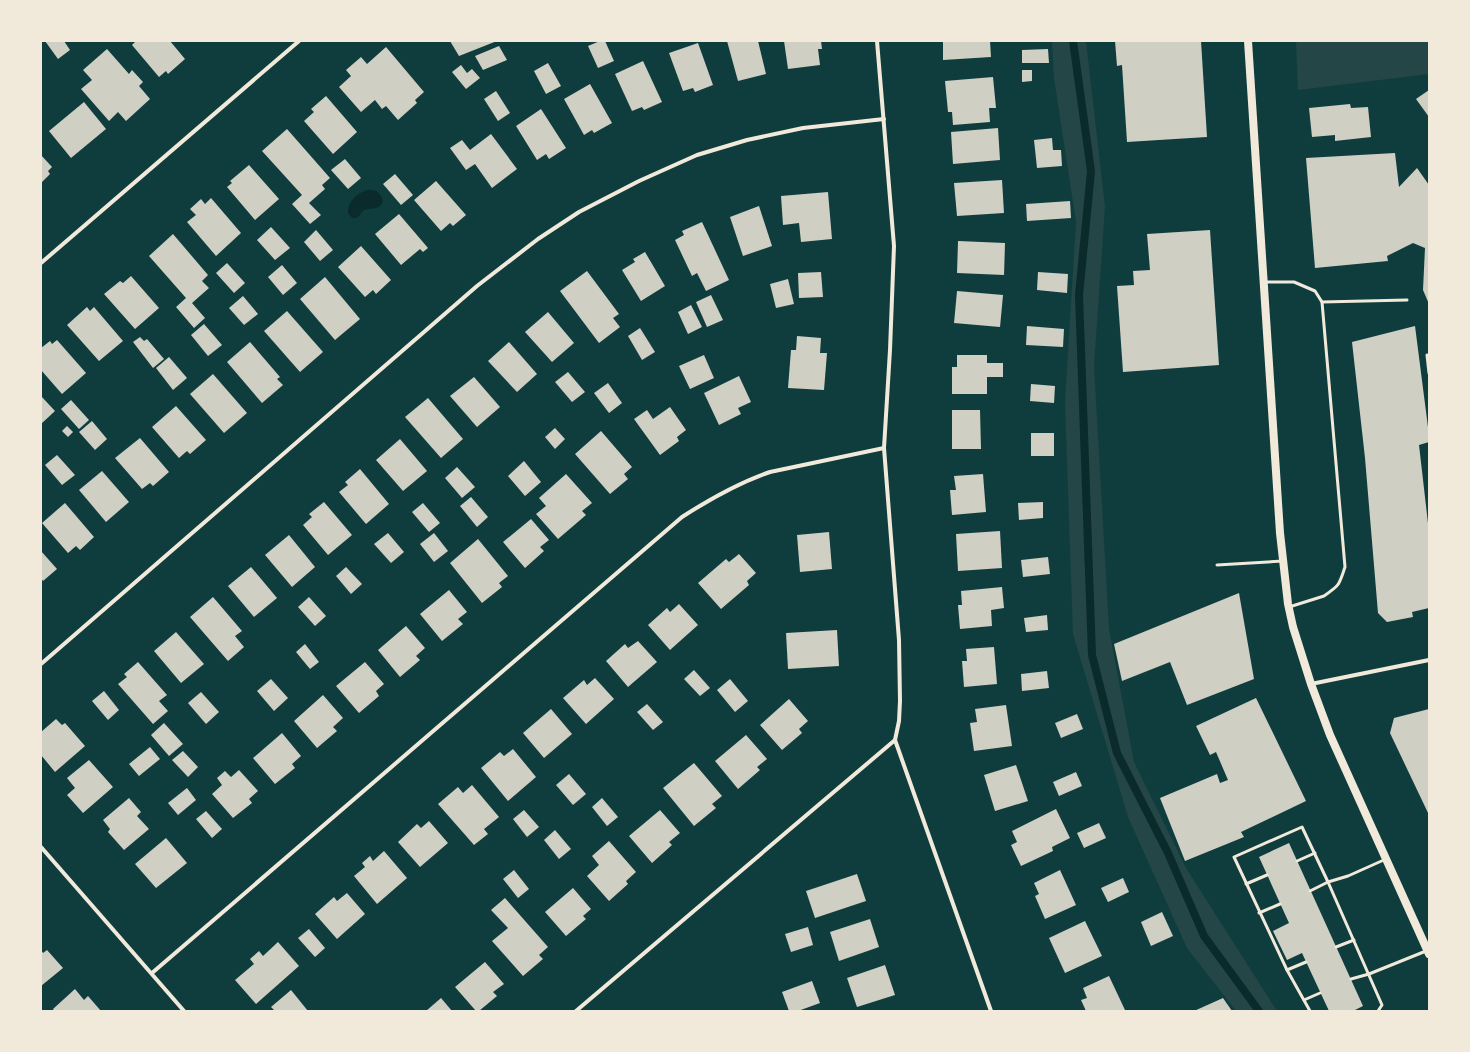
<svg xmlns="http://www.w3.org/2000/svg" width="1470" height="1052" viewBox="0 0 1470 1052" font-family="'Alegreya Sans',sans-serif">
  <rect width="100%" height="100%" fill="#0f3d3e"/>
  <g fill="#244646">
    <path d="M1052 41H1086L1105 207 1094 366 1109 629 1134 762 1186 868 1277 1011H1236L1187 948 1128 817 1073 634 1065 402 1076 222 1054 78Z"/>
    <path d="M1296 41H1429V74L1298 90Z"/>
  </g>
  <path fill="#0a2a2b" d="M367 190C376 189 380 192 383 201 379 211 373 207 364 210L357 218H352L348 213C348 201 356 194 367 190Z"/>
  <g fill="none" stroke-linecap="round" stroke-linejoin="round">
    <path stroke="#0a2a2b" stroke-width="8" d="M1073 41 1091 171 1079 295 1092 655 1117 753 1168 853 1204 936 1259 1011"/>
  </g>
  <g fill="#cfcfc3">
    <path d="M45 41H64L70 50 58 59Z"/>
    <path d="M136 41H170L185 59 168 74 166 71 159 77 132 45Z"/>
    <path d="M450 41H497L459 56Z"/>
    <path d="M600 41H605L614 61 598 68 588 46Z"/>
    <path d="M727 41H758L766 74 738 81Z"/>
    <path d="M784 41H821L822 49H818L820 65 788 69Z"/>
    <path d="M943 41H990L991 57 943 60Z"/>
    <path d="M1115 41H1201L1207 137 1127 142 1122 65 1117 66Z"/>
    <path d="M698 43 713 85 695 92 693 88 683 91 669 53Z"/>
    <path d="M499 46 507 60 483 70 475 56Z"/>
    <path d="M386 47 424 92 415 100 417 103 398 120 386 106 382 109 375 100 361 112 339 87 351 76 346 70 361 57 367 64Z"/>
    <path d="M107 49 129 74 132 70 143 82 139 86 150 99 126 121 118 112 109 121 81 89 92 80 83 70Z"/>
    <path d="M1048 49 1049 63H1022V50Z"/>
    <path d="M643 61 662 102 644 110 642 107 632 111 615 74Z"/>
    <path d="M548 63 561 86 546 94 534 71Z"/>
    <path d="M461 65 467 73 472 69 480 78 466 89 452 72Z"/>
    <path d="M1022 70H1032V81L1022 82Z"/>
    <path d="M993 77 996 108H989L990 122 953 125 952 112H948L945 81Z"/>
    <path d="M590 84 612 123 594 133 592 130 584 135 564 99Z"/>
    <path d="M1429 90V117L1416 99Z"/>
    <path d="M496 91 510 113 498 121 484 99Z"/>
    <path d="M326 96 357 132 333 154 304 121 314 112 311 109Z"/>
    <path d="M84 102 106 129 71 158 49 131Z"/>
    <path d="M1350 104 1351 108 1368 107 1371 137 1335 141V135L1312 137 1309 108Z"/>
    <path d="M541 109 566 148 549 159 546 154 537 160 516 126Z"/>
    <path d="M998 128 1000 160 953 164 951 132Z"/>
    <path d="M287 129 330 178 322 185 325 189 309 203 321 215 310 224 292 204 302 195 262 151Z"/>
    <path d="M491 134 517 169 492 188 475 164 466 170 450 148 462 140 470 150Z"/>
    <path d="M1052 138 1053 150H1061L1062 166 1037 168 1034 140Z"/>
    <path d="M1395 153 1399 187 1417 168 1429 185V304L1423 290 1425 248 1413 243 1387 256 1388 261 1315 268 1306 158Z"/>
    <path d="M41 155 52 167 48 171 50 174 41 183Z"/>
    <path d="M345 159 361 178 348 189 331 170Z"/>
    <path d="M249 165 279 199 255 220 227 187 232 183 230 181Z"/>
    <path d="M395 174 413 195 401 205 383 184Z"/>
    <path d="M1002 180 1004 213 957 216 954 183Z"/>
    <path d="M436 181 466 215 453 226 450 223 441 231 414 200Z"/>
    <path d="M828 192 832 239 801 242 799 223 783 225 781 196Z"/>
    <path d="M211 198 241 233 216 256 187 222 196 215 190 209 201 199 205 204Z"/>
    <path d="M1070 201 1071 218 1027 221 1026 204Z"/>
    <path d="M759 206 772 246 743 256 730 217Z"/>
    <path d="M399 214 428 248 423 252 420 249 401 265 375 234Z"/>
    <path d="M702 222 729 280 706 291 697 273 692 276 675 240 684 235 682 231Z"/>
    <path d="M271 227 290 248 275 260 257 240Z"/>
    <path d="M316 230 333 250 320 261 304 242Z"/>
    <path d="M1210 230 1219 365 1123 372 1117 286 1134 285 1133 271 1150 270 1147 234Z"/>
    <path d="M173 234 208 275 202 281 209 288 192 303 205 318 194 328 176 307 186 298 149 256Z"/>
    <path d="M958 241 1005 243 1004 275 957 273Z"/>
    <path d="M361 246 391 280 376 294 373 290 365 297 338 267Z"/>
    <path d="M645 252 665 286 641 301 622 270 635 262 633 259Z"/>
    <path d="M227 263 245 283 234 293 216 273Z"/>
    <path d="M282 265 297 283 283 295 268 277Z"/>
    <path d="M587 271 619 314 613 318 620 327 599 343 560 291Z"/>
    <path d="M821 272 823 297 799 298 798 273Z"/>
    <path d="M1038 272 1068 274 1067 293 1037 290Z"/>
    <path d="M131 276 159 308 135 329 104 294 120 281 123 283Z"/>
    <path d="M325 277 360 319 335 340 300 299Z"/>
    <path d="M788 279 794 304 776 308 770 284Z"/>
    <path d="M957 291 1003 295 1000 327 954 323Z"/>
    <path d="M711 295 723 320 707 327 696 302Z"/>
    <path d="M243 296 258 314 244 325 229 308Z"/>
    <path d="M691 305 702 327 688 334 678 312Z"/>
    <path d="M87 307 90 311 94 307 123 341 99 361 67 325Z"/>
    <path d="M287 311 323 352 300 372 264 331Z"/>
    <path d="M548 312 574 343 552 362 525 332Z"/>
    <path d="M204 324 222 345 208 356 191 335Z"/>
    <path d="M1027 326 1064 329 1063 347 1026 345Z"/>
    <path d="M1415 326 1429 435V442L1419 445 1429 532V608L1412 612 1413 617 1387 622 1378 613 1365 458 1352 342Z"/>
    <path d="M640 328 655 352 642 360 628 336Z"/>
    <path d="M797 336 821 338 820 353H827L824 390 788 388 791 350H796Z"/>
    <path d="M140 337 144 341 147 339 164 359 153 368 133 342Z"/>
    <path d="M57 340 86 373 62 394 41 370V348L50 341 52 344Z"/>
    <path d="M250 342 280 377 277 379 283 385 262 403 227 362Z"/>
    <path d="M509 342 537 374 517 392 488 361Z"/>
    <path d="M704 355 714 378 690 389 679 366Z"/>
    <path d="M957 355H987V363H1003V377H987V394H952V367H957Z"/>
    <path d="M169 357 187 378 173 390 156 368Z"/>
    <path d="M568 372 585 392 572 402 555 382Z"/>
    <path d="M213 374 247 413 224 433 190 394Z"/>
    <path d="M739 376 751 402 738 408 741 414 719 425 704 393Z"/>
    <path d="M474 377 500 407 477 427 450 396Z"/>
    <path d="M608 383 622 403 609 413 594 393Z"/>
    <path d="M1031 384 1055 386 1054 403 1030 401Z"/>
    <path d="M41 396 55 411 41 424Z"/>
    <path d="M428 398 463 439 441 458 405 417Z"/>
    <path d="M71 400 89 420 79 429 61 409Z"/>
    <path d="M176 406 206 440 190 454 187 451 179 458 152 427Z"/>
    <path d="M670 407 686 430 677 437 679 441 660 455 634 419 647 410 653 419Z"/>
    <path d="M952 410H980L981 449H952Z"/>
    <path d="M92 421 107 439 95 450 79 432Z"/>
    <path d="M67 426 73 432 68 437 62 431Z"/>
    <path d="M555 428 565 439 555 449 545 437Z"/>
    <path d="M601 431 632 467 624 474 628 479 610 494 575 454Z"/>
    <rect x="1031" y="433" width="23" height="23"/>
    <path d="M140 438 169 472 153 486 150 483 142 489 115 458Z"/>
    <path d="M400 439 427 471 403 491 376 460Z"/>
    <path d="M57 455 75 475 62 485 45 465Z"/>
    <path d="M524 461 541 482 525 496 508 476Z"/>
    <path d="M457 467 475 487 462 498 445 478Z"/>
    <path d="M360 469 389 504 366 524 339 492 348 485 345 482Z"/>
    <path d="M102 471 129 502 106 522 79 490Z"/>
    <path d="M566 474 592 503 582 511 586 515 558 539 536 514 546 506 539 498Z"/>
    <path d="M983 474 986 512 952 515 950 490H956L954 476Z"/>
    <path d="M471 497 488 517 477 527 460 506Z"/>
    <path d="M324 502 352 535 328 555 303 525 312 517 309 514Z"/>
    <path d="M1043 502V518L1019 520 1018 503Z"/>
    <path d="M65 503 94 537 80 550 76 546 68 553 42 523Z"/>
    <path d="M423 503 440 523 429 532 412 512Z"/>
    <path d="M531 519 549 540 540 547 544 551 525 568 503 542Z"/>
    <path d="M1000 531 1002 568 958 571 956 534Z"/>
    <path d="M829 532 832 569 800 572 797 535Z"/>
    <path d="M388 533 404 552 391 563 374 544Z"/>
    <path d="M434 533 448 551 434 562 420 544Z"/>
    <path d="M289 535 315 567 292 587 265 555Z"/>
    <path d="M478 539 508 576 499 583 502 587 482 603 450 563Z"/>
    <path d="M41 551 57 569 43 581 41 578Z"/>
    <path d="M739 554 756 573 747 581 749 585 721 609 698 583 726 559 729 562Z"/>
    <path d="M1048 557 1050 574 1023 577 1021 560Z"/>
    <path d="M251 567 277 598 254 617 228 586Z"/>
    <path d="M346 567 362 584 351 594 336 576Z"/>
    <path d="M1002 587 1004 608 991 610 992 626 960 629 958 605H962L961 591Z"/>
    <path d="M449 590 467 612 458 619 463 624 442 641 420 614Z"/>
    <path d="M1239 593 1254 679 1187 705 1170 662 1122 681 1114 644Z"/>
    <path d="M213 597 242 631 235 636 244 647 228 661 190 617Z"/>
    <path d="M309 597 326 616 315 626 298 607Z"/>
    <path d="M679 604 698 625 670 650 648 625 667 608 670 612Z"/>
    <path d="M1047 615 1048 630 1026 632 1024 618Z"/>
    <path d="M406 626 425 648 416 656 420 660 400 677 378 650Z"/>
    <path d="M837 630 839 666 788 669 786 633Z"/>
    <path d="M176 632 204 664 181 683 154 651Z"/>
    <path d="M638 641 657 662 628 687 606 661 625 644 628 648Z"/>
    <path d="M305 644 319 662 310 669 296 652Z"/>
    <path d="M994 647 997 684 964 687 962 661H967L966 649Z"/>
    <path d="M138 662 167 695 159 701 168 711 153 724 118 684 127 677 124 674Z"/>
    <path d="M365 662 384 684 376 691 379 696 359 713 336 686Z"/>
    <path d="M694 670 710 688 700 696 684 679Z"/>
    <path d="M1047 671 1049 688 1022 691 1021 674Z"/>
    <path d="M595 678 614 699 586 724 563 698 584 680 587 685Z"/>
    <path d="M271 679 288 698 274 711 257 691Z"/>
    <path d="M730 679 748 701 735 712 717 690Z"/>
    <path d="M104 691 119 710 108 720 92 701Z"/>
    <path d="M201 692 219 712 206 724 188 703Z"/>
    <path d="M323 695 343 718 333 727 337 731 317 748 294 721Z"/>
    <path d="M1256 698 1306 801 1241 832 1244 837 1185 861 1160 798 1217 774 1220 783 1228 780 1216 752 1210 755 1196 726Z"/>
    <path d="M789 699 808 721 799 729 802 733 782 750 760 725Z"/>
    <path d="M647 704 663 722 653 730 637 712Z"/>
    <path d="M1006 705 1012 746 974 751 970 723 977 722 975 709Z"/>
    <path d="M551 709 572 734 544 758 523 733Z"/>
    <path d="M1429 709V815L1390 733 1394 718Z"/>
    <path d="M1077 714 1083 729 1061 738 1055 723Z"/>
    <path d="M56 719 62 725 65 723 85 746 55 772 41 755V732Z"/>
    <path d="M164 723 183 744 169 756 151 735Z"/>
    <path d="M282 733 301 756 292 764 295 768 275 784 253 758Z"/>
    <path d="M746 735 767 759 757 767 760 770 738 789 715 761Z"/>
    <path d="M150 747 160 759 139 776 129 764Z"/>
    <path d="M513 749 536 777 508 801 481 768 500 752 504 756Z"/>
    <path d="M183 751 198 767 188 777 172 760Z"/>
    <path d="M89 760 113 787 83 813 67 795 75 788 67 778Z"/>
    <path d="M694 763 722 796 712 804 716 808 694 826 663 788Z"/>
    <path d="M1016 765 1028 801 995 811 984 775Z"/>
    <path d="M239 770 258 791 249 799 252 803 233 818 212 794 222 785 217 778 225 771 231 777Z"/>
    <path d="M1076 772 1082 786 1059 796 1053 782Z"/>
    <path d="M569 774 586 794 573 805 556 785Z"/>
    <path d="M472 785 499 817 484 829 488 834 474 845 438 804 458 787 463 793Z"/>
    <path d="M187 788 196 800 178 815 168 803Z"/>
    <path d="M129 798 141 812 137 816 149 829 124 850 108 832 110 829 103 820Z"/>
    <path d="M602 798 618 817 607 826 592 807Z"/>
    <path d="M1056 809 1070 838 1052 847 1053 851 1021 866 1011 845 1017 842 1012 831Z"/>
    <path d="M524 810 539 827 527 837 513 819Z"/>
    <path d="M660 810 680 833 669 842 672 845 652 863 629 836Z"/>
    <path d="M206 811 222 829 212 838 196 819Z"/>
    <path d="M429 821 448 843 420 867 398 842 417 824 421 828Z"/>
    <path d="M1099 823 1106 838 1084 848 1077 833Z"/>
    <path d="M555 830 571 849 559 859 544 840Z"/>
    <path d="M166 838 187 863 156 888 135 864Z"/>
    <path d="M609 841 636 872 626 881 628 884 609 901 587 876 599 865 592 856Z"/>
    <path d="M1289 843 1363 1006 1353 1011H1329L1302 953 1287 960 1273 931 1289 923 1259 857Z"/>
    <path d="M384 851 407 878 377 904 354 876 365 867 362 863 370 856 373 861Z"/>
    <path d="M514 870 529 889 518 898 503 879Z"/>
    <path d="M1060 870 1076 905 1045 919 1035 896 1039 894 1034 883Z"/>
    <path d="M857 874 866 901 815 918 806 891Z"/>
    <path d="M1123 878 1129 892 1108 902 1101 888Z"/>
    <path d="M573 888 591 909 583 916 586 919 566 936 545 912Z"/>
    <path d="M347 893 365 914 337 939 315 914 334 897 337 901Z"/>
    <path d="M505 898 548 947 539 955 543 959 523 976 492 941 508 928 491 910Z"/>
    <path d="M1162 912 1173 936 1151 946 1141 922Z"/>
    <path d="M870 919 879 947 839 961 830 932Z"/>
    <path d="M1085 921 1102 956 1065 973 1049 938Z"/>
    <path d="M808 927 813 945 791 952 785 934Z"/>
    <path d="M309 929 325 948 315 957 298 938Z"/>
    <path d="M278 942 299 966 256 1004 235 980 254 964 250 959 259 951 263 956Z"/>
    <path d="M41 950 43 953 47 950 63 968 41 986Z"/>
    <path d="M485 962 504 984 493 992 497 996 479 1011H476L455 987Z"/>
    <path d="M885 965 895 995 857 1007 847 978Z"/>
    <path d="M1109 976 1125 1010 1086 1011 1081 1000 1087 998 1083 988Z"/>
    <path d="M812 981 820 1003 798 1011H789L782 992Z"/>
    <path d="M75 989 84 1000 88 996 101 1011H54L53 1009Z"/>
    <path d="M291 990 308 1011H275L271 1007Z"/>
    <path d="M441 998 452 1011H426Z"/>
    <path d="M1223 998 1232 1011H1194Z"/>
  </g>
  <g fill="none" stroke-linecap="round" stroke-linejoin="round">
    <g stroke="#f1e9da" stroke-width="3">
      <path d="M1264 282H1294L1315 291 1322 302 1345 567C1339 585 1340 585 1324 596L1289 607"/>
      <path d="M1322 302 1407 300"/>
      <path d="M1427 355 1429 373"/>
      <path d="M1217 565 1283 561"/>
      <path d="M1297 861 1315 853"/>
      <path d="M1246 884 1267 875"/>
      <path d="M1310 891 1328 882 1382 1005 1378 1011"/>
      <path d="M1259 913 1280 904"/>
      <path d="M1336 947 1354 940"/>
      <path d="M1287 970 1306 962"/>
      <path d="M1351 979 1369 974 1426 951"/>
      <path d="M1304 1000 1320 993"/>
      <path d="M1310 1011 1287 970 1234 857 1302 827 1328 882 1348 876 1386 859"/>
    </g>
    <g stroke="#f1e9da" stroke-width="4">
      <path d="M877 41 894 246 890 350 884 448 899 640 900 701 899 721 895 740 991 1011"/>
      <path d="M41 263 299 41"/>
      <path d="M41 664 477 286 538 239 579 212 639 181 697 155 747 140 803 128 884 119"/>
      <path d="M1311 684 1429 660"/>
      <path d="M41 847 184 1011"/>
      <path d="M152 973 682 517C710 499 738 483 770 472L884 448"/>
      <path d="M576 1011 895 740"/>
    </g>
    <path stroke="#f1e9da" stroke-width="8" d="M1248 41 1280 533 1288 604 1293 627 1311 684 1330 735 1429 954"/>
  </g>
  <rect width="1470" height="1052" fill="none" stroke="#f1e9da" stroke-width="84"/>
</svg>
